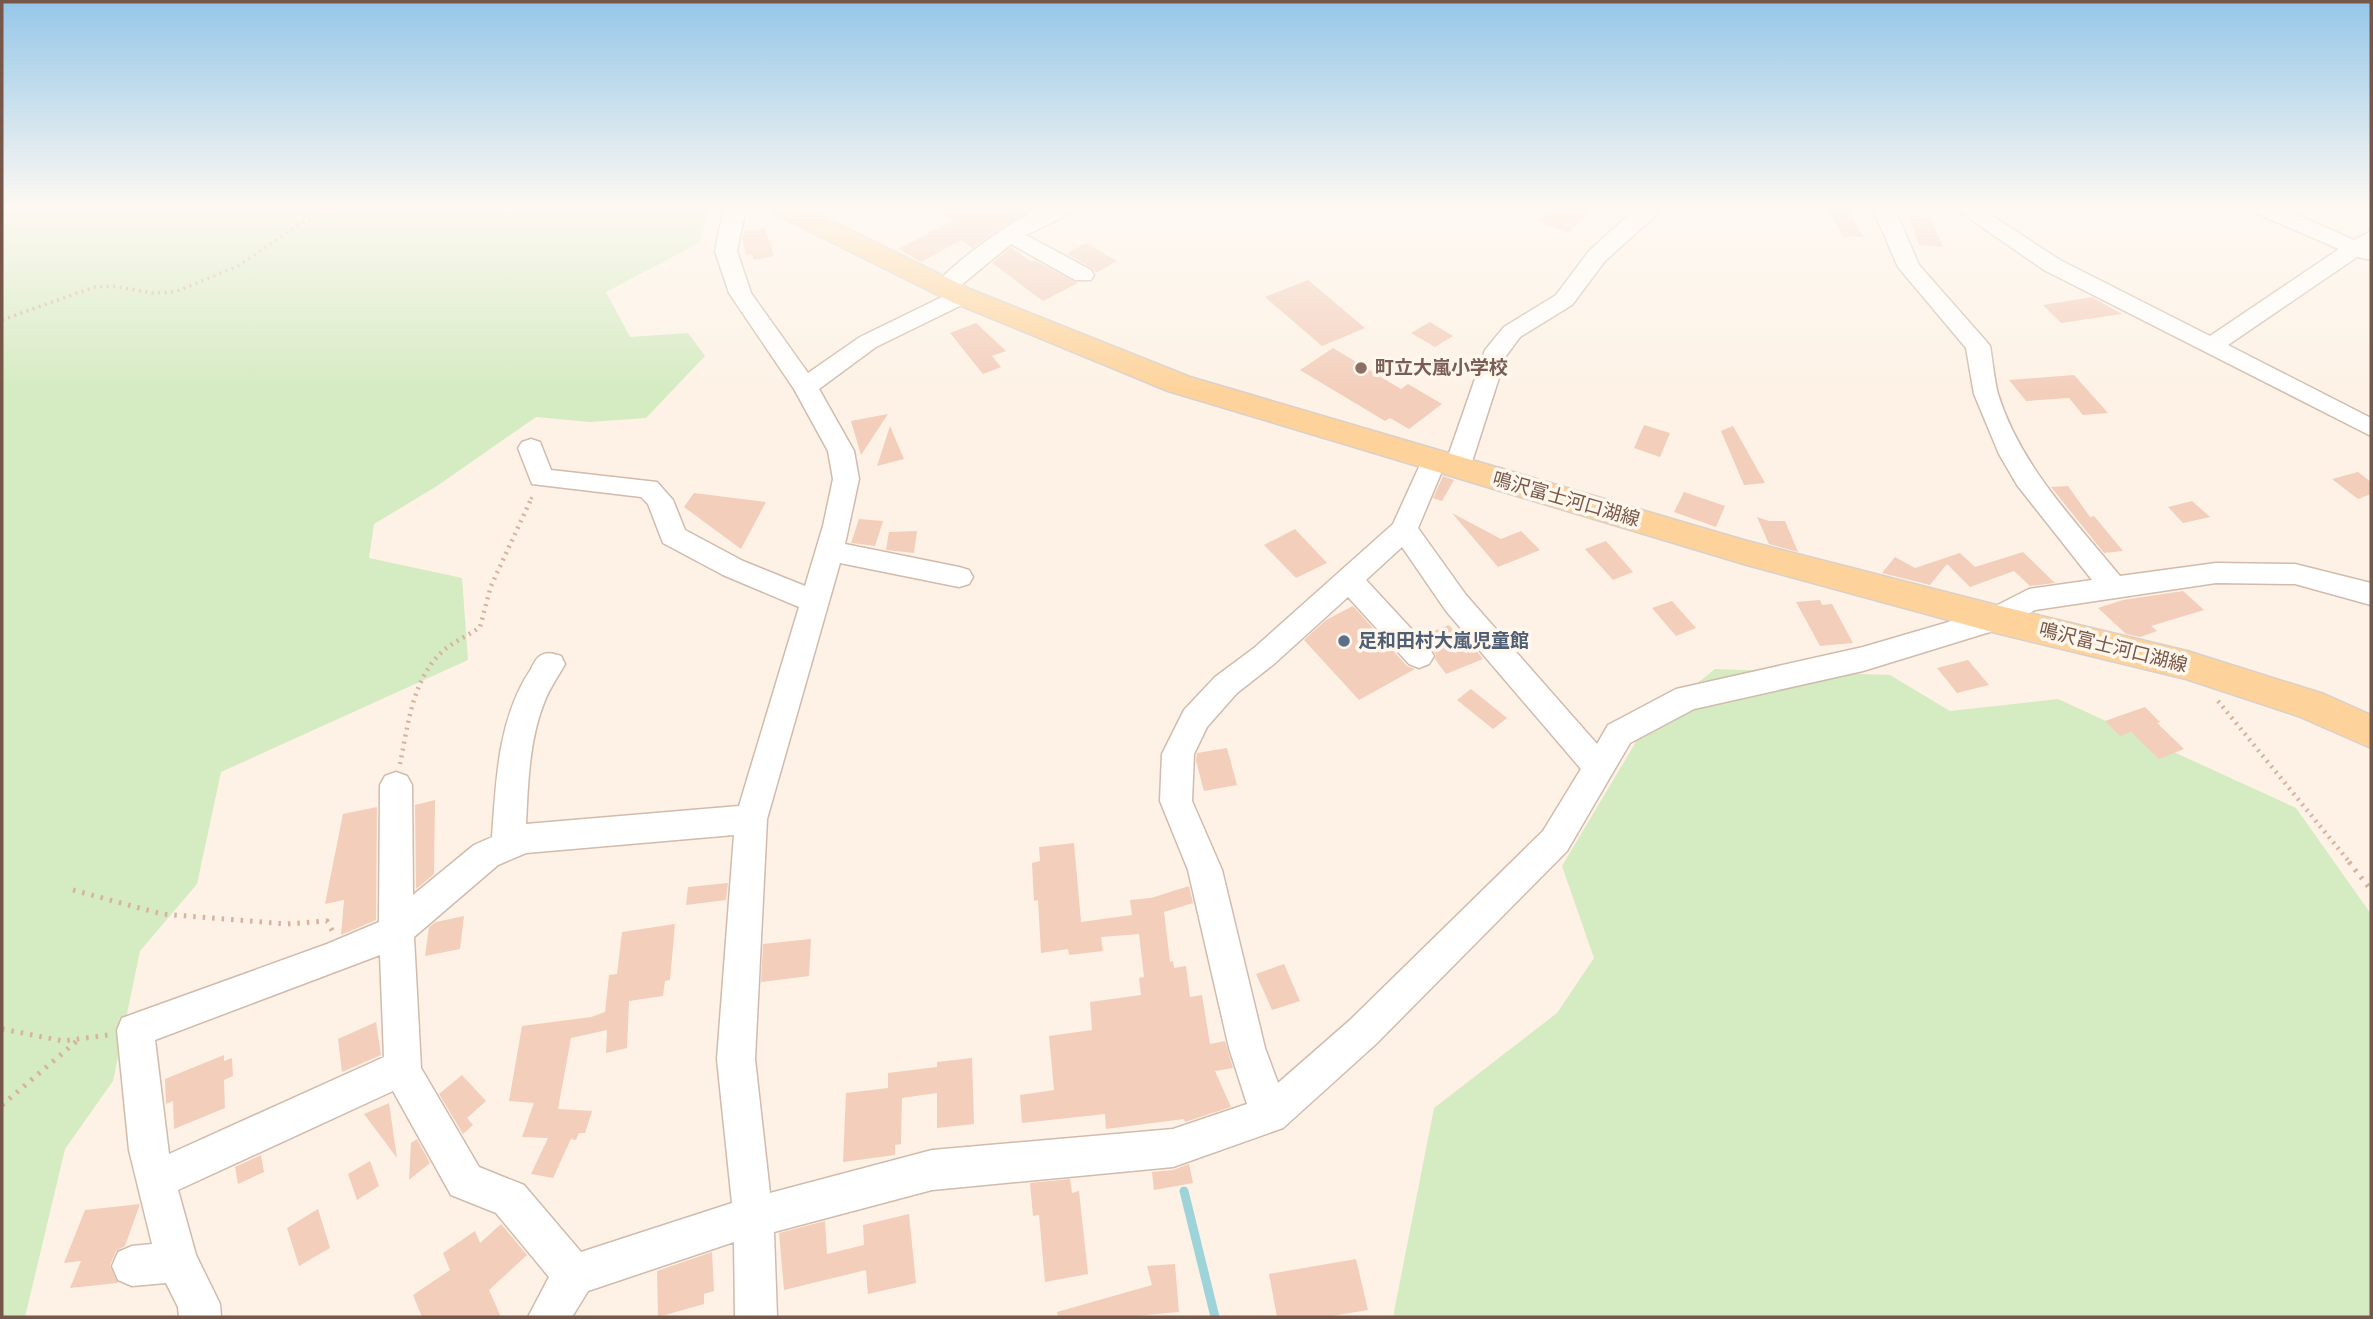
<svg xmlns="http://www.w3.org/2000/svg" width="2373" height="1319" viewBox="0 0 2373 1319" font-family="'Alegreya Sans','Noto Sans JP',sans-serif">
  <rect width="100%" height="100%" fill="#fdf2e5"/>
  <g fill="#d5ebc2">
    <path d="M2 207H710L699 243 606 292 630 337 688 333 705 356 646 418 590 422 536 417 437 486 374 524 369 558 462 578 468 660 221 772 197 884 140 951 113 1081 65 1149 25 1317H2Z"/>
    <path d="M1715 669 1890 675 1950 711 2058 699 2296 808 2371 914V1317H1393L1434 1108 1557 1013 1594 958 1562 866 1646 725Z"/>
  </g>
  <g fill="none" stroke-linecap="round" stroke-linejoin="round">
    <path stroke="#9ed4d9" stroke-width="9" d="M1184 1191 1215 1317"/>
  </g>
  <g fill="#f3cebb">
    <path d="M931 207H1039L1003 226 972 248 961 240 921 262 899 249 952 221Z"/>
    <path d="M1554 207H1597L1567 233 1538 221Z"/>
    <path d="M1826 207H1846L1864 237H1843Z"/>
    <path d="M1908 216 1931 218 1943 247 1919 245Z"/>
    <path d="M765 228 774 256 754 260 752 254 746 255 742 239 744 232Z"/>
    <path d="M1086 243 1117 261 1096 273 1092 268 1067 254Z"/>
    <path d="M1011 247 1032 262 1034 260 1078 283 1043 301 992 263Z"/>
    <path d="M1308 280 1365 328 1322 346 1265 297Z"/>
    <path d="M2092 297 2122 314 2061 323 2043 305Z"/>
    <path d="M1430 322 1453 336 1435 347 1411 333Z"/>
    <path d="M976 323 1006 351 992 356 1001 367 983 374 950 333Z"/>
    <path d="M1333 348 1401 389 1408 384 1442 404 1409 429 1390 418 1385 421 1300 370Z"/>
    <path d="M2074 375 2108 413 2083 415 2069 398 2026 401 2009 380Z"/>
    <path d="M888 414 861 455 851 421Z"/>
    <path d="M1644 425 1670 433 1660 457 1634 448Z"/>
    <path d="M890 426 904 459 877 466Z"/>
    <path d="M1733 426 1765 483 1744 485 1721 431Z"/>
    <path d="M2358 472 2371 482V494L2358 499 2332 479Z"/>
    <path d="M1443 476 1454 480 1442 501 1433 498Z"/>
    <path d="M2068 486 2090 517 2094 516 2123 551 2104 553 2051 487Z"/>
    <path d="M1684 492 1725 506 1716 527 1674 512Z"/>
    <path d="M694 493 766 502 741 549 684 507Z"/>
    <path d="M2192 501 2210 517 2183 523 2168 507Z"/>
    <path d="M1452 513 1501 539 1521 531 1540 550 1498 567Z"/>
    <path d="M1757 517 1769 521H1785L1798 552 1769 544Z"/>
    <path d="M859 519 883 521 875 546 851 543Z"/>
    <path d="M1295 529 1327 563 1296 578 1264 545Z"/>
    <path d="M917 531 914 553 886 550 889 532Z"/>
    <path d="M1606 541 1633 572 1613 580 1585 549Z"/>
    <path d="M2023 552 2055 583 2030 586 2014 571 1970 587 1947 564 1930 585 1882 573 1895 557 1915 568 1960 553 1975 567Z"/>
    <path d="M2183 591 2204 610 2151 626 2157 631 2140 637 2126 634 2098 608 2123 600Z"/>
    <path d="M1820 600 1822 605 1832 604 1853 643 1820 646 1796 602Z"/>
    <path d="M1672 601 1696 628 1676 636 1652 608Z"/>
    <path d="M1353 606 1407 666 1415 669 1359 700 1304 640 1326 620Z"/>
    <path d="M1449 625 1453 630 1458 629 1483 659 1446 674 1435 659 1436 655 1431 647 1421 636Z"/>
    <path d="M1968 660 1989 685 1957 693 1937 668Z"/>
    <path d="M1471 689 1507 718 1493 729 1457 700Z"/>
    <path d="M2145 707 2160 722 2157 723 2184 749 2159 759 2131 732 2120 736 2105 721Z"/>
    <path d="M1227 748 1237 785 1204 791 1196 761 1197 753Z"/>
    <path d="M435 800 434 874 416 889 415 805Z"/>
    <path d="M377 807 376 920 341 935 344 900 325 904 343 814Z"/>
    <path d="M1074 843 1081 922 1132 915 1130 900 1151 898 1189 886 1193 903 1164 912 1170 962 1173 961 1174 968 1186 966 1190 997 1202 995 1210 1044 1225 1041 1233 1068 1215 1071 1231 1107 1185 1122 1184 1119 1106 1129 1105 1114 1022 1123 1020 1095 1054 1090 1049 1036 1092 1030 1090 1002 1141 995 1139 978 1144 977 1139 934 1101 937 1103 951 1069 955 1068 949 1041 953 1038 900 1034 901 1032 863 1040 861 1039 847Z"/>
    <path d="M728 883 726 900 686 905 688 887Z"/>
    <path d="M464 916 460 949 425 956 429 927 436 922Z"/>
    <path d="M675 924 670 980 665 981 663 996 629 1001 627 1048 606 1053 607 1030 571 1038 558 1109 592 1111 585 1133H579L576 1140 571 1139 553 1178 531 1174 548 1138 522 1137 534 1103 509 1101 522 1026 591 1017 605 1012 609 975 617 974 622 932Z"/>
    <path d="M811 939 809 976 761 982 763 944Z"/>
    <path d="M1284 964 1300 1001 1272 1010 1256 974Z"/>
    <path d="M376 1022 381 1055 342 1072 338 1039Z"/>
    <path d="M224 1055V1061L232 1058 233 1076 224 1080 225 1108 174 1129 173 1101 166 1104 165 1079Z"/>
    <path d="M972 1058 974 1124 937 1128V1093L902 1098 901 1144 895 1145V1155L843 1162 846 1093 888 1088V1073L937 1067V1062Z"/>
    <path d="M462 1075 486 1101 467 1118 473 1125 463 1134 439 1094Z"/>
    <path d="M389 1103 397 1158 364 1114Z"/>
    <path d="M417 1139 430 1163 409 1180 411 1143Z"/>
    <path d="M261 1155 264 1172 238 1184 235 1167Z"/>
    <path d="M370 1161 379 1186 357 1200 348 1174Z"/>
    <path d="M1189 1164 1193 1183 1154 1190 1152 1172 1173 1170Z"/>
    <path d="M1070 1179 1072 1193 1079 1191 1088 1274 1045 1282 1039 1215 1033 1216 1030 1183Z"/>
    <path d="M140 1204 125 1246 116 1251 110 1265 118 1283 70 1288 81 1261 64 1263 85 1210Z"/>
    <path d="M318 1209 330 1248 299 1266 287 1228Z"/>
    <path d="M909 1214 916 1283 868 1294 866 1270 784 1290 779 1233 825 1221 827 1254 864 1245 863 1225Z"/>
    <path d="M501 1224 527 1255 489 1290 501 1317H422L413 1295 450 1270 443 1253 475 1231 480 1243Z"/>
    <path d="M712 1252 714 1291 704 1294V1304L658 1317 657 1271Z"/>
    <path d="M1356 1259 1368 1310 1326 1317H1277L1269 1274Z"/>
    <path d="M1175 1264 1179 1312 1124 1317H1058L1057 1312 1152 1285 1147 1266Z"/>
  </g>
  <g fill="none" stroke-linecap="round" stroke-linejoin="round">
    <g stroke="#d1bbad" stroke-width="3">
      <g id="minor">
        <path d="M724 207H746L737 251 751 293 808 373 860 337 948 294 936 293 933 288C948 266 1022 211 1048 207 1057 206 1067 207 1076 207L1073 212 1026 235 1091 270 1094 275 1091 280H1075L1011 244 954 291H970L974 296 970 301 876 347 819 389 854 451 859 479 845 544 959 567 969 570 973 577 969 584 959 587 840 563 767 819 755 1059 770 1193 932 1150 1173 1129 1247 1104 1229 1048 1188 870 1160 801 1162 754 1184 710 1215 677 1254 648 1393 524 1424 456 1433 453 1442 456 1446 462 1485 350 1504 327 1556 295 1589 251 1637 207H1659L1655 216 1605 261 1572 305 1520 337 1506 356 1470 468 1466 474 1457 477 1448 474 1444 468 1445 464 1418 528 1466 595 1597 744 1608 725 1676 689 1863 647 1986 611 2029 589 2092 580 2017 485 1999 454 1974 394 1966 348 1898 267 1872 207H1894L1919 265 1986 341 1990 346C1993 362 1994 379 1998 394 2020 465 2074 520 2120 576L2216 563 2295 564 2371 583V605L2295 584 2216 583 2035 610 2006 627 1863 671 1694 709 1630 743 1567 851 1376 1044 1283 1128 1173 1167 932 1190 774 1232 777 1317H735L734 1242 588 1291 572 1317H528L549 1277 496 1213 451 1195 393 1091 178 1190 196 1255 220 1304 221 1317H179L178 1307 166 1283 132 1286 118 1280 112 1266 118 1252 132 1246 152 1244 129 1150 117 1030 122 1018 327 944 379 922 380 785 385 776 396 772 407 776 412 785 413 895 474 845 492 837C496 780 498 718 531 669 533 665 536 658 540 656 547 651 554 654 561 656L565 664C558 677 549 689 544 703 529 741 528 784 526 824L739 806 799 607 723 575 663 543 648 504 641 497 532 484 518 448 522 442 531 439 540 442 551 470 657 482 673 500 685 530 743 561 805 586 823 526 833 479 828 451 794 389 729 293 715 251ZM1402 547 1446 611 1581 769 1543 831 1350 1020 1278 1083 1265 1048 1222 870 1192 801 1194 754 1207 727 1237 693 1274 664 1348 597 1409 664 1419 668 1429 664 1434 656 1429 648 1366 580ZM734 835 717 1059 732 1203 581 1252 524 1185 479 1167 421 1068 414 937 498 865 526 853ZM380 955 384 1057 169 1154 155 1040Z"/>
        <path d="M1953 207H1979L2060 260 2210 336 2339 249 2253 212 2250 207H2279L2354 240 2371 231V260L2357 257 2228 345 2371 418V436L2044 270Z"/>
      </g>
    </g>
    <g stroke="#d9d0cc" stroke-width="3">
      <path id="major" d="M769 207H803L972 290 1190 377 1747 541 1996 605 2187 651 2324 694 2371 715V748L2298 716 2186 679 1996 633 1747 565 1168 391 952 302 773 213Z"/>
    </g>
    <g stroke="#d8b29e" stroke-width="3.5" stroke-dasharray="2 4.5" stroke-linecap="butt">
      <path d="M2 320 94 287 112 286 153 293 175 292 238 266 298 225 339 207"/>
      <path d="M531 499 533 495"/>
    </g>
    <g stroke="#d8b29e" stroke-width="4.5" stroke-dasharray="2 5" stroke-linecap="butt">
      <path d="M2218 701 2351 864"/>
      <path d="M400 764C408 726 412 679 443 651 454 641 468 636 480 627L491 586 532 497"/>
    </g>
    <g stroke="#d8b29e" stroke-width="5" stroke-dasharray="2.5 7" stroke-linecap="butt">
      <path d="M2349 862 2371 890"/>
      <path d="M73 890 162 914 286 924 327 921 333 932"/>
      <path d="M2 1029 63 1041 108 1035"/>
      <path d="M2 1105 78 1040"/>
    </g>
    <use href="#minor" fill="#fff" fill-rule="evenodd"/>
    <use href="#major" fill="#fdd39b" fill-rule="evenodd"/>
  </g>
  <linearGradient id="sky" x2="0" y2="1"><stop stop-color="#95c7e8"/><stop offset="0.53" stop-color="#fef9f3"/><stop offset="1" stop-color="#fef9f3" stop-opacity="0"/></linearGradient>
  <rect width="2373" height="392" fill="url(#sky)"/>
  <circle fill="#8d6e63" stroke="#fff6ec" stroke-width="2.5" cx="1361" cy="368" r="7"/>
  <circle fill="#5c6f8a" stroke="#fff6ec" stroke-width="2.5" cx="1344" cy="641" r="7"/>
  <g text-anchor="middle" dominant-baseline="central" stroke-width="7" stroke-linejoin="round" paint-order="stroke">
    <g font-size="19" font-weight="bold" fill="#785e54" stroke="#fff6ec" text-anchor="start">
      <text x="1375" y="368">町立大嵐小学校</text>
    </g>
    <g font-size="19" fill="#775749" stroke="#fff6ec">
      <text transform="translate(1566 500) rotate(16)">鳴沢富士河口湖線</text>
      <text transform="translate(2113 648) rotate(14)">鳴沢富士河口湖線</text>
    </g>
    <g font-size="19" font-weight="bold" fill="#4e5e75" stroke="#fff6ec" text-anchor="start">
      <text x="1358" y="641">足和田村大嵐児童館</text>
    </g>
  </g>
  <rect width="2373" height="1319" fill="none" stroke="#775749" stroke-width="7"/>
</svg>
